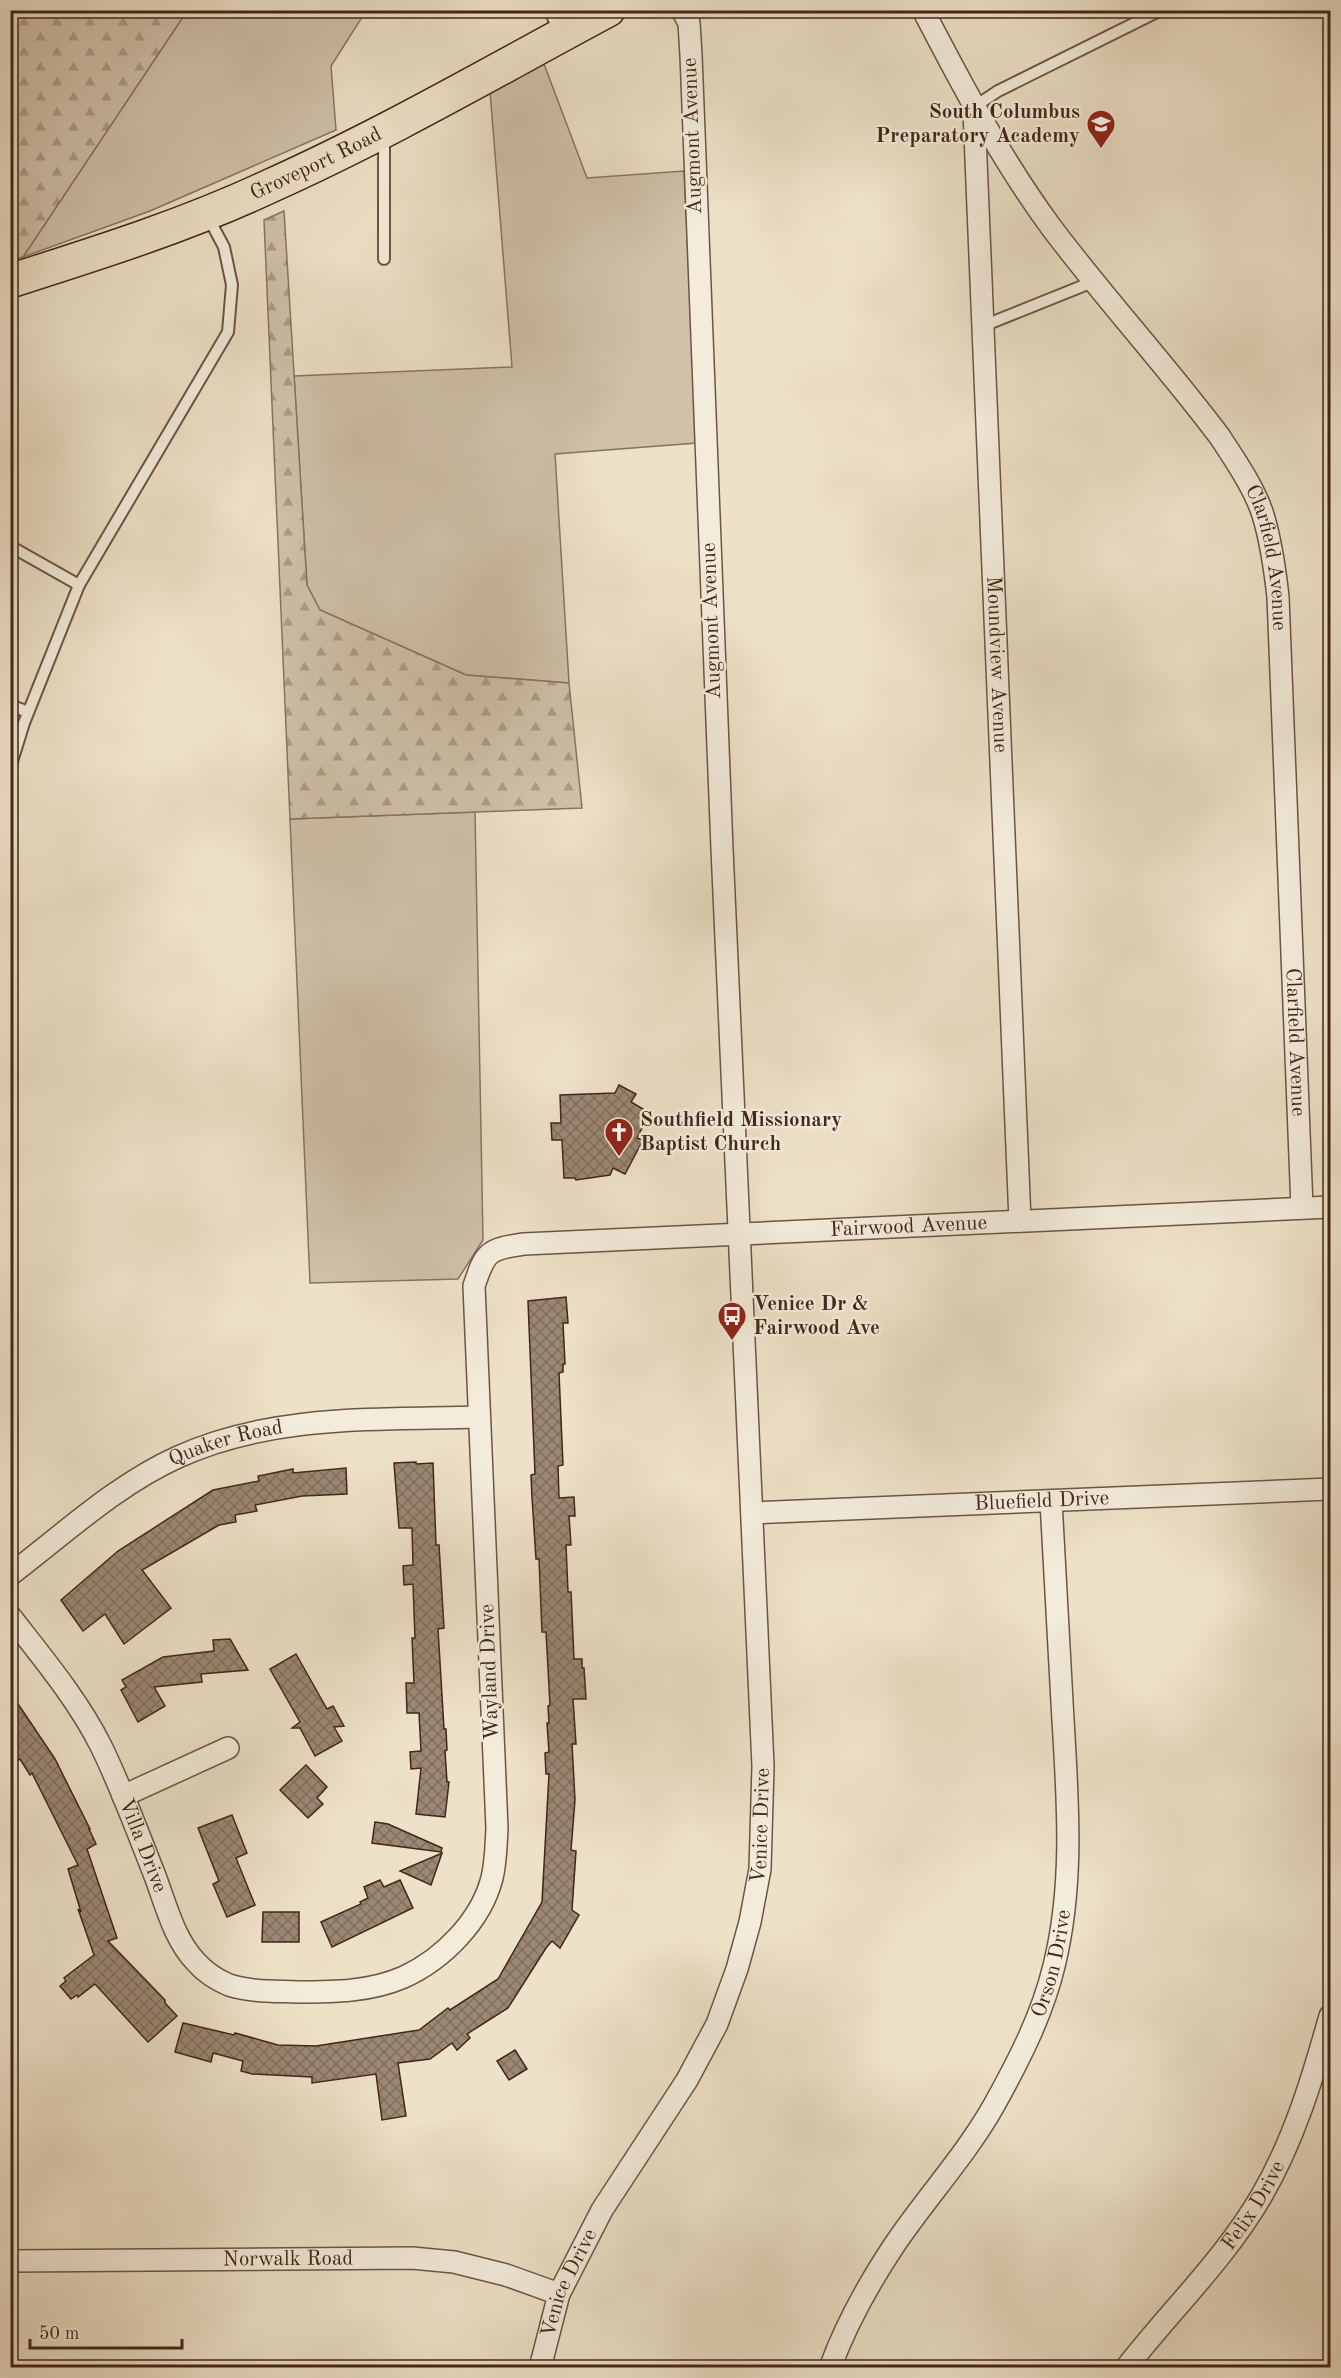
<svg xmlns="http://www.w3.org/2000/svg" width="1341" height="2378" viewBox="0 0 1341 2378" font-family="'Old Standard TT',serif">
  <defs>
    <pattern id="forest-firs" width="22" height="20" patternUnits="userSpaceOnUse" patternTransform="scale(1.5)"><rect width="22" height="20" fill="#d0c1aa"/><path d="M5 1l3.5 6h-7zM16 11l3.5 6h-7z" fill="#aa9d89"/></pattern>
    <pattern id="building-cross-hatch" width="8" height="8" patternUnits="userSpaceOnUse" patternTransform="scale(1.5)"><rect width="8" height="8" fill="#9b8774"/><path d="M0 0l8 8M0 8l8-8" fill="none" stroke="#806e5e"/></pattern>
  </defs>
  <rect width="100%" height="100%" fill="#ede1c8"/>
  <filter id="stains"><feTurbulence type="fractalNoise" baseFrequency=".00333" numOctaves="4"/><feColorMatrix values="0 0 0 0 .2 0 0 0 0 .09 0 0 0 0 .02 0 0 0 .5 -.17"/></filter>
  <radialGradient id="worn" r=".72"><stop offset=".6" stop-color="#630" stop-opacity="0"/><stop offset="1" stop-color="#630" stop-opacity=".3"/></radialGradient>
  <g fill="#d0c1aa" stroke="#897461" stroke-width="1.5">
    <path d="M187 11H366L331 66 336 130 150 211 23 257Z"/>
    <path d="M544 64 587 178 684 171 697 443 555 454 569 683 466 675 320 610 307 585 294 376 512 367 490 91Z"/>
    <path d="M475 812 483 1240 458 1279 310 1283 290 819Z"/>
  </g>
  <g fill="url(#forest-firs)" stroke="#897461" stroke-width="1.5">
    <path d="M10 11H187L23 257 11 260Z"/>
    <path d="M284 211 307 585 320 610 466 675 569 683 582 808 290 819 264 220Z"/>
  </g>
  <g fill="url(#building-cross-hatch)" stroke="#422618" stroke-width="1.5">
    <path d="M619 1085 636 1094 631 1102 650 1113 637 1138 643 1140 625 1174 613 1168 610 1175 576 1180 575 1178H564L562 1140H552L551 1123H561L560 1095 615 1093Z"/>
    <path d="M566 1297 568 1323H563L565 1364H563V1372L559 1373 563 1465 558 1466 559 1498 574 1497 575 1516H569L571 1545H566L568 1592H571L574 1659H582V1668H584L586 1699H573L576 1744H572L575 1800 571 1850 576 1851 572 1910 579 1915 560 1948 552 1941 546 1948 508 2008 467 2034 470 2038 457 2050 452 2043 430 2059 398 2063 406 2116 382 2120 376 2074 312 2083V2077L252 2074 241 2071 243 2061 213 2053 211 2062 175 2052 183 2023 234 2035 235 2033 278 2045 316 2046 419 2030 448 2008 450 2010 498 1979 542 1902 549 1774H546L545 1753 549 1752 547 1723H549L548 1706 550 1705 546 1632H542L539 1559H536L532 1497 531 1475 535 1474 528 1301Z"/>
    <path d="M416 1462V1464L433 1463 436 1545H439L444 1628 438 1629 444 1729H446L447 1750 445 1751 447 1782H449L445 1817 416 1814 421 1768 411 1769 410 1752 421 1751 419 1713H407L406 1683H414L412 1638H415L413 1584 404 1585 403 1566 413 1565 412 1528H399L394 1463Z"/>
    <path d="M346 1468 347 1494 302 1496 255 1505 257 1511 235 1515 236 1522 219 1525 142 1570 171 1608 124 1644 105 1614 83 1631 61 1600 118 1551 213 1490 259 1481 258 1476 293 1469V1473Z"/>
    <path d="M230 1639 248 1670 201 1674 202 1682 154 1687 165 1706 138 1722 121 1690 126 1687 122 1680 163 1657 214 1651 213 1640Z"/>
    <path d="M296 1654 327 1709 333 1706 344 1726 334 1727 342 1741 315 1756 300 1728H292L300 1722 270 1669Z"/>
    <path d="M10 1692 55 1759 90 1829H89L96 1844 87 1849 117 1938 108 1941 165 2000V2003L177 2016 148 2042 95 1984 78 1997 77 1995 71 1999 60 1986 66 1981 64 1978 94 1955 78 1909 81 1912 68 1869 78 1865 32 1773 30 1775 20 1759 10 1765Z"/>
    <path d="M306 1765 327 1787 317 1798 323 1804 308 1818 280 1790Z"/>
    <path d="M232 1815 247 1853 236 1858 255 1905 227 1917 213 1884 219 1881 198 1828Z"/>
    <path d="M375 1822 388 1824 442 1848 441 1852 372 1843Z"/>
    <path d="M442 1853 431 1885 400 1871Z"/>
    <path d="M380 1880 384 1887 400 1880 413 1908 332 1947 321 1922 361 1904 360 1902 368 1898 364 1887Z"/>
    <path d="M263 1912H299V1942H262Z"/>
    <path d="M515 2050 527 2069 509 2080 497 2061Z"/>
  </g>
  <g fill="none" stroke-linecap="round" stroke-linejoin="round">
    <g stroke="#6d5544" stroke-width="14">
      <g id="lane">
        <path d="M550 10 559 33"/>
        <path d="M974 107 998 91 1161 10"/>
        <path d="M384 259V137"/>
        <path d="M983 326 1095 281"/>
        <path d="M10 546 79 585"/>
        <path d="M10 705 28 712"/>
        <path d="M10 768 24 723 79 585 228 332 232 285 224 247 208 217"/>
      </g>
    </g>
    <g stroke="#6d5544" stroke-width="24">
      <g id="street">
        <path id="s1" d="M923 10C962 85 1001 159 1051 227 1105 299 1166 365 1220 437 1235 460 1255 489 1263 515 1271 541 1275 570 1278 597L1302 1208"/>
        <path id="s2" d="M974 111 1020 1221"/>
        <path id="s3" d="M752 1513 1330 1489"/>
        <path id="s4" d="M10 1575C64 1534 116 1485 178 1457 272 1414 378 1420 479 1417"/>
        <path id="s5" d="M10 1616C42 1657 78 1700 101 1746 122 1789 138 1833 155 1876 166 1905 174 1939 196 1962 204 1971 217 1980 229 1985 251 1992 274 1991 297 1992 333 1992 370 1992 404 1977 443 1959 481 1921 492 1878 496 1862 496 1845 497 1828L474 1286C485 1252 488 1249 524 1244L1330 1207"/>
        <path d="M123 1796 228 1748"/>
        <path id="s6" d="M10 2261 412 2258 454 2262 506 2275 559 2294"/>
        <path id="s7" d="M540 2368 559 2294 602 2210 687 2080 717 2024 737 1969 750 1922 760 1869 763 1766 722 849 691 55 689 23 682 10"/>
        <path id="s8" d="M830 2368C846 2324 869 2283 895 2244 926 2198 965 2156 993 2107 1018 2062 1042 2016 1054 1966 1074 1885 1068 1803 1063 1720 1059 1647 1055 1574 1051 1501"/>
        <path id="s9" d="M1126 2368C1171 2310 1225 2259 1262 2195 1294 2140 1313 2077 1330 2016"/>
      </g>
    </g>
    <g stroke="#422618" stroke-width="36">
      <g id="primary">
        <path id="s10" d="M10 281C98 253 187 225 270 186 386 134 496 70 608 10"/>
      </g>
    </g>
    <use href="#lane" stroke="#f3ecdb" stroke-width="10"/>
    <use href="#street" stroke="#f3ecdb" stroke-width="21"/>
    <use href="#primary" stroke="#ede1c8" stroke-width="33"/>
  </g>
  <defs>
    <g id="school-pin" transform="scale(1.5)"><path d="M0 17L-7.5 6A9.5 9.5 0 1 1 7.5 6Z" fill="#8f2418" stroke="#f3ecdb"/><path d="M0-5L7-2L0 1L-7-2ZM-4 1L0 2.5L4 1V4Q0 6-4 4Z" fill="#fff"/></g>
    <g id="church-pin" transform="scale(1.5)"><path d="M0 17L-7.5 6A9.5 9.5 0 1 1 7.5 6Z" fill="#8f2418" stroke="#f3ecdb"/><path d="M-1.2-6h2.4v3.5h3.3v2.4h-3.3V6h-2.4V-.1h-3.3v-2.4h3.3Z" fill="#fff"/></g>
    <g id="bus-pin" transform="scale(1.5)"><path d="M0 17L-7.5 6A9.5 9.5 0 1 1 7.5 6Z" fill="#8f2418" stroke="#f3ecdb"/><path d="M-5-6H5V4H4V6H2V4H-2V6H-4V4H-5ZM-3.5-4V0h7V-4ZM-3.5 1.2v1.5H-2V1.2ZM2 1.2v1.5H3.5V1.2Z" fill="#fff"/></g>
  </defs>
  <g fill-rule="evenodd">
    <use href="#school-pin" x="1101" y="124"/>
    <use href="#church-pin" x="619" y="1132"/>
    <use href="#bus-pin" x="732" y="1316"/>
  </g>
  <g text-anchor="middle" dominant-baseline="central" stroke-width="5" stroke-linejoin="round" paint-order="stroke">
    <g font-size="21" font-weight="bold" fill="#422618" stroke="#f3ecdb" text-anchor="start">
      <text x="1080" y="112" text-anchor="end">South Columbus<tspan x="1080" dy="24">Preparatory Academy</tspan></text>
      <text x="640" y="1120">Southfield Missionary<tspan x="640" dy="24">Baptist Church</tspan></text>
      <text x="753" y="1304">Venice Dr &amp;<tspan x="753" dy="24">Fairwood Ave</tspan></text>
    </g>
    <g font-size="21" fill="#422618" stroke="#f3ecdb">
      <text transform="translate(693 136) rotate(-92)">Augmont Avenue</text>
      <text stroke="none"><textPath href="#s10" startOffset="328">Groveport Road</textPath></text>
      <text stroke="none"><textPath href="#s1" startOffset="654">Clarfield Avenue</textPath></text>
      <text transform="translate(712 621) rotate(-92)">Augmont Avenue</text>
      <text stroke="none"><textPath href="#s2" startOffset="554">Moundview Avenue</textPath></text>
      <text stroke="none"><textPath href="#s1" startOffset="1140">Clarfield Avenue</textPath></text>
      <text stroke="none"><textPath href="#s5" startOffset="1800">Fairwood Avenue</textPath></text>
      <text stroke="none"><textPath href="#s4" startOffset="256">Quaker Road</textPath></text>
      <text stroke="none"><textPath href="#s3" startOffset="290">Bluefield Drive</textPath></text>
      <text transform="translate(490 1672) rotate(-92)">Wayland Drive</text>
      <text stroke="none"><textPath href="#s7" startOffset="594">Venice Drive</textPath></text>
      <text stroke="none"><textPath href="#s5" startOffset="267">Villa Drive</textPath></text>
      <text stroke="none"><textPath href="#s8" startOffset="465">Orson Drive</textPath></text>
      <text stroke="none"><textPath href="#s9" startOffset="207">Felix Drive</textPath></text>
      <text stroke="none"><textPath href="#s6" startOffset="278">Norwalk Road</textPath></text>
      <text stroke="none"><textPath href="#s7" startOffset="90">Venice Drive</textPath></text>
    </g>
  </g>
  <rect width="1341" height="2378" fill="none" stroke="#ede1c8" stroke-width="36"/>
  <rect x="12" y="12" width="1317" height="2354" fill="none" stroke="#422618" stroke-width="3"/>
  <rect x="18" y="18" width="1305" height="2342" fill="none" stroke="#422618" stroke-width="1.5"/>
  <path d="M30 2339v9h152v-9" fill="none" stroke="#422618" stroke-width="3"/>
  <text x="39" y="2339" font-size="18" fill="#422618" stroke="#f3ecdb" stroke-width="4.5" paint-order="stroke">50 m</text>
  <rect width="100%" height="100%" filter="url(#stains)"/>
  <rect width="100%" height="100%" fill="url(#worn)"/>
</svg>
